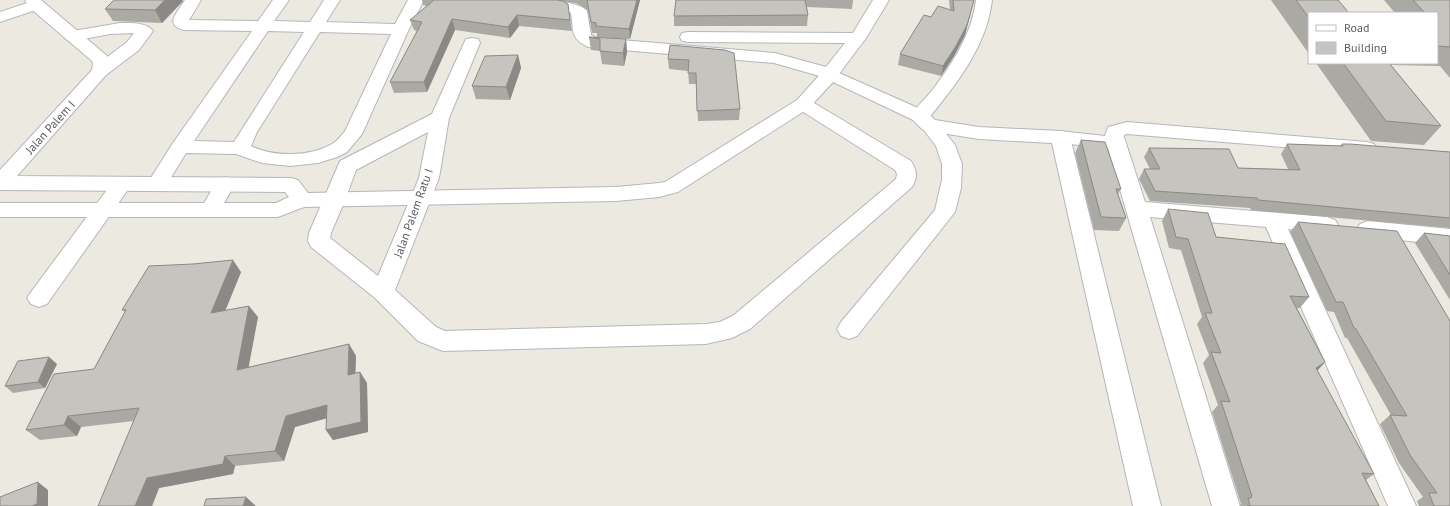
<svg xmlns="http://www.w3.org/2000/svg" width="1450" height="506" viewBox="0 0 1450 506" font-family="'PT Sans',sans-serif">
  <rect width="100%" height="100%" fill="#ece9e1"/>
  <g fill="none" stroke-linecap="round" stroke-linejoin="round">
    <g stroke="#b3b7bb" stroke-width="2">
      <g id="street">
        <path d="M36 0 42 2 44 5 42 8 0 22V12Z"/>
        <path d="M185 0H201L189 20 258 21 273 0H289L274 21 310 22 324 0H340L326 22 395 24 408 0H424L409 29 362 134 347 152 337 157 318 163 290 166 262 163 236 154 186 153 164 189 157 191 150 189 147 184 173 143 252 31 184 30C163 25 178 12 185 0ZM268 31 304 32 234 142 194 141ZM320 32 391 34 345 131C341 136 337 141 332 144 310 157 273 157 251 146L257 132Z"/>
        <path d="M527 0C543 0 577 0 587 11L591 35 597 38 775 53 826 67 845 43 688 42 682 41 680 37 682 33 688 32 853 33 873 0H889L866 38 836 78 830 79 774 63 588 47C570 38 574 32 571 13L565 10 529 3Z"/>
        <path d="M976 0H992C987 46 956 85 927 120L936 121 955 145 962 164 961 188 955 212 857 336 849 339 841 336 837 329 841 322 935 210 942 180V164L936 146 920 125 922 121 913 120 911 116C917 106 927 97 934 88 954 61 972 33 976 0Z"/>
        <path d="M120 23C130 23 147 22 153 31L139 50 106 75 100 76 94 75 91 71 94 67 127 42 134 33 110 34 73 41 67 40 65 36 67 32 73 31Z"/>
        <path d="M472 38 478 39 480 43 449 118 439 178 395 290 436 327 445 331 706 324 720 322 734 315 896 179 897 174 895 170 797 108 794 104 797 100 803 98 809 100 911 161C917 171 918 177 912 187L750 329 732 338 706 344 443 351 418 341 375 298 311 247 308 241 309 233 340 161 432 114 464 43 466 39ZM428 132 419 178 378 276 330 238 331 233 345 200 356 170Z"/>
        <path d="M1127 122 1367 142 1374 144 1377 148 1374 152 1367 154 1127 134 1124 135V137L1145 202 1327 217 1335 220 1338 225 1335 230 1327 233 1288 229 1416 506H1388L1266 227 1150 217 1240 506H1212L1108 148 1060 143 1053 141 1050 137 1053 133 1060 131 1105 136 1108 127Z"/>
        <path d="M122 177 129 179 132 184 47 304 39 307 31 304 27 298 31 292 115 179Z"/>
        <path d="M225 177 232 179 235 184 217 215 210 217 203 215 200 210 218 179Z"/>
        <path d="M1368 221 1450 229V245L1368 237 1360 234 1357 229 1360 224Z"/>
      </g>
    </g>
    <g stroke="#b3b6bb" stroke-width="2">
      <path id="secondary" d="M25 0H41L106 55 111 64 106 75 17 176 291 178 298 180 308 193 616 187 659 183 665 182 797 100 824 70 830 69 927 112 935 120 979 127 1060 131 1067 133 1070 137 1161 506H1133L1052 143 979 139 929 131 922 129 913 120 833 82 809 108 678 192 659 197 616 201 304 207 278 217H0V203H276L289 197 285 192 0 190V170L92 70 93 64 92 61 30 8Z"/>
    </g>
    <use href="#street" fill="#fff" fill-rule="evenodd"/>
    <use href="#secondary" fill="#fff" fill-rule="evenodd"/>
  </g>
  <g fill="#aaa9a3">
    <path d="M422 0H640L630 39 597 37V33H592L588 10 576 3 560 1 568 4 572 31 519 26 510 38 455 30 427 92 394 93 390 82 417 31 414 30 410 20 427 6 423 5Z"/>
    <path d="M676 0H853L852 9 807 7 808 15 807 26H674V16Z"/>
    <path d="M949 0H974L965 35 954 56 941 76 898 65 900 54 931 17 950 10Z"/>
    <path d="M1271 0H1338L1309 13V54Z"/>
    <path d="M1384 0H1450V78L1440 66 1391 65 1441 126 1424 145 1371 141 1316 63H1437V13H1395Z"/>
    <path d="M183 1 162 23 113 21 105 9Z"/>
    <path d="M589 37 626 39 627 52 624 66 602 64 600 51 591 50Z"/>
    <path d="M725 50 740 109 739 120 698 121 696 84H689L688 71 669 69 668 59Z"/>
    <path d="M518 55 521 68 510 100 476 99 472 86Z"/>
    <path d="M1081 140 1121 189 1118 194 1126 218 1119 231 1094 230 1075 153Z"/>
    <path d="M1287 144 1340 146 1342 144 1450 152V228L1251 210 1250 208 1150 201 1139 179 1144 169H1150L1144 157 1149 148 1238 168 1288 169 1281 154Z"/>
    <path d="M1168 209 1216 237 1309 297 1300 308H1297L1325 362 1317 371 1374 474 1366 480 1379 506H1239L1241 504 1212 412 1218 405 1203 363 1209 355 1197 324 1202 317 1181 250 1169 248 1162 221Z"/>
    <path d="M1298 222 1450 321V506H1419L1417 501 1423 497 1399 463 1380 424 1390 415H1391L1347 338H1345L1334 312 1327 311 1290 232Z"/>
    <path d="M1424 233 1450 236V300L1415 243Z"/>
    <path d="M241 272 225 310 258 317 248 367 349 344 356 356 355 373 360 372 367 383 368 432 333 440 326 430V418L295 427 284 461 235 466 233 474 159 488 152 506H98L134 421 81 427 77 436 40 440 26 430 94 369 125 312 122 310Z"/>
    <path d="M57 364 45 388 13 393 5 386Z"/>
  </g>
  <g fill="#8b8985">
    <path d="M165 0H182L183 1 162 23 155 10Z"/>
    <path d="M637 0H640L630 39 629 29Z"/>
    <path d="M974 0 965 35 954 56 941 76 943 66Z"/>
    <path d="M517 15 519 26 510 38 508 27Z"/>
    <path d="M452 19 455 30 427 92 424 82Z"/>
    <path d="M626 39 627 52 624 66 623 53Z"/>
    <path d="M518 55 521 68 510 100 506 87Z"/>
    <path d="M233 260 241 272 220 324 211 313Z"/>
    <path d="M249 306 258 317 246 381 237 370Z"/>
    <path d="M349 344 356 356 355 386 348 375Z"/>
    <path d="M49 357 57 364 45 388 38 382Z"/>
    <path d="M1325 362 1315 373 1316 368Z"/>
    <path d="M360 372 367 383 368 432 333 440 326 430Z"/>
    <path d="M327 405 335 416 295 427 284 461 275 451 286 416Z"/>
    <path d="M68 416 81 427 77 436 64 425Z"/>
    <path d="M225 456 235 466 233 474 159 488 152 506H135L147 478Z"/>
    <path d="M38 482 48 490V506H32Z"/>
    <path d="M246 497 256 506H243Z"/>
  </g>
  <g fill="#c6c4be" stroke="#8b8985">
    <path d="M114 0H165L155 10 105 9Z"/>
    <path d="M434 0H557L563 1 568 4 570 20 517 15 508 27 452 19 424 82H390L422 22 410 20Z"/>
    <path d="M587 0H637L629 29 596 26V23L591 22Z"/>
    <path d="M676 0H805L808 15 674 16Z"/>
    <path d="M953 0H974L967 25 956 46 943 66 900 54 924 15 931 17 938 6 954 11Z"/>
    <path d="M1296 0H1338L1349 13H1309V18Z"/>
    <path d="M1413 0H1450V47L1437 46V13H1425Z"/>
    <path d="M589 37 626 39 623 53 600 51V39Z"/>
    <path d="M670 45 725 50 734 53 740 109 697 111 696 73H688L689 60 668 59Z"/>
    <path d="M518 55 506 87 472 86 485 56Z"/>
    <path d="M1343 63H1389L1441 126 1386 121Z"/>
    <path d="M1081 140 1105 142 1121 189H1116L1126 218 1101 217Z"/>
    <path d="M1287 144 1343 146 1342 144H1350L1450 152V218L1258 200 1257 198 1155 191 1144 169H1160L1149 148 1229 149 1238 168 1300 170Z"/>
    <path d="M1168 209 1208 213 1216 237 1285 244 1309 297 1290 296 1325 362 1316 368 1374 474 1362 473 1379 506H1247H1250L1248 498H1251L1252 496 1221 401 1230 402 1211 352 1221 353 1205 313H1212L1188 239 1176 237Z"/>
    <path d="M1298 222 1397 231 1450 321V506H1434L1429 493H1437L1410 455 1390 415 1407 416 1356 329 1354 328 1343 302H1336Z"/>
    <path d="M1424 233 1450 236V275Z"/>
    <path d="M233 260 211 313 249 306 237 370 349 344 348 375 360 372 361 422 326 430 327 405 286 416 275 451 225 456 223 464 147 478 135 506H98L139 408 68 416 64 425 26 430 54 374 94 369 126 310H122L149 266 193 264Z"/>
    <path d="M49 357 38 382 5 386 18 361Z"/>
    <path d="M38 482 37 504 32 506H0V497Z"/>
    <path d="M246 497 243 506H204L206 499Z"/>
  </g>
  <g text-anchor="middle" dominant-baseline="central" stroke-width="4" stroke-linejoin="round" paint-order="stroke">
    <g font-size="12" fill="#595d61" stroke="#fff">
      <text transform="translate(50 127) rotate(-48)">Jalan Palem I</text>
      <text transform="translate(413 213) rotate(-70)">Jalan Palem Ratu I</text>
    </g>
  </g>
  <rect x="1308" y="12" width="130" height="52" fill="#ffffff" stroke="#bdbec0"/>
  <rect x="1316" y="25" width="20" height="6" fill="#ffffff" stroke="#bdbec0"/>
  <text x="1344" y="32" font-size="12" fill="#595d61">Road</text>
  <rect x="1316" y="42" width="20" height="12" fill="#c6c4be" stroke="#bdbec0"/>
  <text x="1344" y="52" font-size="12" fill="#595d61">Building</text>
</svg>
